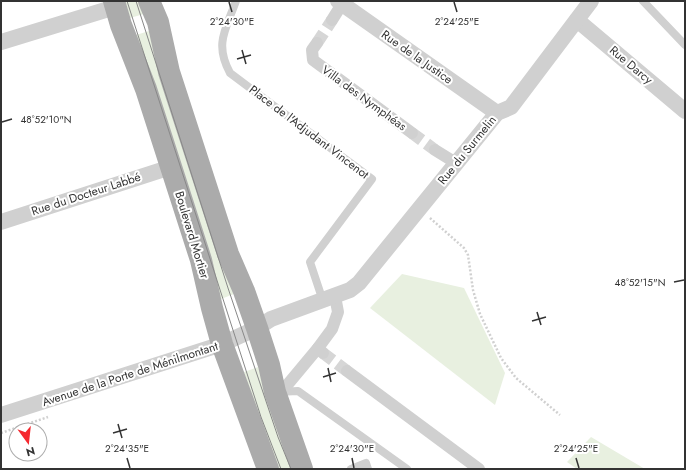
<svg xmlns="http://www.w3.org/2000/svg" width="686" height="470" viewBox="0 0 686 470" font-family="Jost,sans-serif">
  <rect width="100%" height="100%" fill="#fff"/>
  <g fill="#e8f0e0">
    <path d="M125 1H139L144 14 130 18Z"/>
    <path d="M149 31 234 294 221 299 136 35Z"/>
    <path d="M402 274 464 288 505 373 495 405 370 308Z"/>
    <path d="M258 367 295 469H275L244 372Z"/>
    <path d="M591 437 645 469H577L567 462Z"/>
  </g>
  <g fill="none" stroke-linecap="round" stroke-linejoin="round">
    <g stroke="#d6d6d6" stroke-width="12" stroke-dasharray="12 6" stroke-linecap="butt">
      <path d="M317 43 332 20"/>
      <path d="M412 133 435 150"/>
      <path d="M323 353 347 371"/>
    </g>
    <g stroke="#d0d0d0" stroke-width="2.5" stroke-dasharray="2 2" stroke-linecap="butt">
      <path d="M430 218 464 248 468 255 473 290 480 314 501 358 516 378 560 415"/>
      <path d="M1 433 48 417"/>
    </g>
    <g stroke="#d0d0d0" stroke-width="8">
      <path d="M236 1C226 29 214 44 230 73L372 179 310 262 323 301"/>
      <path d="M643 1 685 45"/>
      <path d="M277 392 298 391 407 469"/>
      <path d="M351 469 366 463 368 469"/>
    </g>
    <g stroke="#d0d0d0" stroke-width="12">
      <path d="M332 20 342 4"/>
      <path d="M317 43 312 50 313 60 412 133"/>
      <path d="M435 150 456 163"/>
      <path d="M323 353 318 348 332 329 338 312 335 296"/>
      <path d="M347 371 479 469"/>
      <path d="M275 392 288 384 318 348"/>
    </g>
    <g stroke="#d0d0d0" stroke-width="16">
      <path d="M338 1 497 113"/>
      <path d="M577 20 685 111"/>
      <path d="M1 42 115 7"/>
      <path d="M1 222 171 167"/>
      <path d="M1 415 222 344 257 328 271 319 350 290 359 283 497 113 511 107 591 1"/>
    </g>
    <g stroke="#ababab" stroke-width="22">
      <path d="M114 1 121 25 146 89 201 260 212 308 222 344 268 469"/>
      <path d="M149 1 158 22 169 72 228 254 244 291 257 328 269 365 275 392 302 469"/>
    </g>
    <g stroke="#888" stroke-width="1">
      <path d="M127 1 261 417 281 469"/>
      <path d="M136 1 228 288 278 437 291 469"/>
    </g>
  </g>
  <path fill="none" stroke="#333" stroke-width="1.5" d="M229 2 232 12M454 2 457 12M242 50 246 64M237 59 251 55M2 122 12 119M674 282 684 280M537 312 541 325M532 321 546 317M328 368 331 382M323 377 336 373M118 424 122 438M113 433 127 429M127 458 130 468M352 458 354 468M576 458 579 468"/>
  <g text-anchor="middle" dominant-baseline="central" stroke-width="4" stroke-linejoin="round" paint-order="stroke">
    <g font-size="12" fill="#333" stroke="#fff">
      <text transform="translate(417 57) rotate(35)">Rue de la Justice</text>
      <text transform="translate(631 65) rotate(40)">Rue Darcy</text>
      <text transform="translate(364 98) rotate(36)">Villa des Nymphéas</text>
      <text transform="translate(309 132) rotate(37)">Place de l'Adjudant Vincenot</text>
      <text transform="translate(467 150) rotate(-51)">Rue du Surmelin</text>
      <text transform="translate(86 194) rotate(-18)">Rue du Docteur Labbé</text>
      <text transform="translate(192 235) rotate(73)">Boulevard Mortier</text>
      <text transform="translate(130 374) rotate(-18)">Avenue de la Porte de Ménilmontant</text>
    </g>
  </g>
  <g font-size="10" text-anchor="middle" fill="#333" stroke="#fff" stroke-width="4" stroke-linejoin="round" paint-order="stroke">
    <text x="232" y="25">2°24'30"E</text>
    <text x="457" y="25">2°24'25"E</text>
    <text x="46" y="123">48°52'10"N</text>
    <text x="640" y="286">48°52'15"N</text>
    <text x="127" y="452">2°24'35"E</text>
    <text x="352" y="452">2°24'30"E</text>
    <text x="576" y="452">2°24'25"E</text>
  </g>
  <rect width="686" height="470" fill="none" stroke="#333333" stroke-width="4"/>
  <g transform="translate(28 442) rotate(165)"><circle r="19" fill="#ffffff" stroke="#adadad"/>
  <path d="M0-3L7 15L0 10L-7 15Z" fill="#f5292f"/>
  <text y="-6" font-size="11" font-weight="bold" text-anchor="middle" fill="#333333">N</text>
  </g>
</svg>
